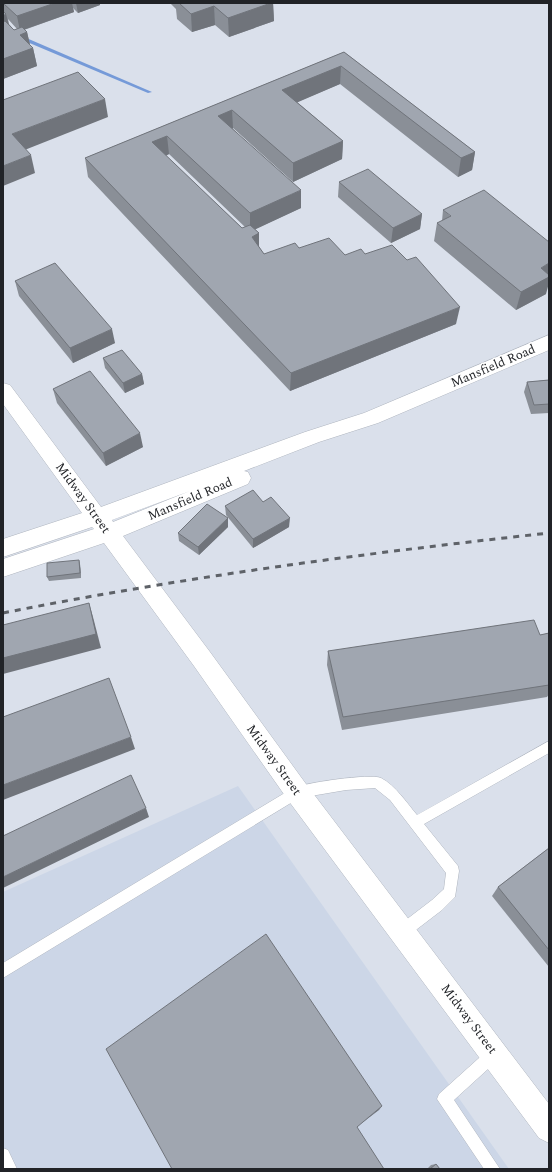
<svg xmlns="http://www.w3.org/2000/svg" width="552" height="1172" viewBox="0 0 552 1172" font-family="Spectral,serif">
  <rect width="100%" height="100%" fill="#dae0eb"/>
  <path fill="#ccd6e7" d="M238 786 509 1169H3V892Z"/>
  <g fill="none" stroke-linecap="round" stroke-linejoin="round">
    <path fill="#759ad8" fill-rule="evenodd" d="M20 37H24L152 92 148 93 20 39Z"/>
    <g stroke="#afb5bf" stroke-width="1">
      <g id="lane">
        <path d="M549 741V753L424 824 458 866 459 871 455 897 442 910 408 936 403 938 398 936 396 931 398 926 432 900 444 889 446 873 390 800 375 788 346 790 299 798 3 978V963L293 788C304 783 371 773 381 778 396 786 406 802 417 815Z"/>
        <path d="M494 1047 499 1049 501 1054 499 1059 454 1100 500 1169H484L437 1099 439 1094 489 1049Z"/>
        <path d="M3 1148 8 1150 17 1169H3Z"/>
      </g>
    </g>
    <g stroke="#afb5bf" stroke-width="1">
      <path id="secondary" d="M549 335V350L378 423 319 442 244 471 248 472 251 478 248 484 123 536 210 652 306 784 549 1104V1143L539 1138 288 800 194 666 104 543 3 577V559L94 529 92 527 3 557V539L82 513 3 404V383L10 385 101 507 305 432 364 413ZM190 491 113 522 112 520Z"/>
    </g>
    <use href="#lane" fill="#fff" fill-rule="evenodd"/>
    <use href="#secondary" fill="#fff" fill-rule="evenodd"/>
    <path stroke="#5e6268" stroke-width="3" stroke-dasharray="6 6" stroke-linecap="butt" d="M3 613C184 577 366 553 549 533"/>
  </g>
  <g fill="#8a8f97" fill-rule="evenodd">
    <path d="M3 3H100V5L78 13 73 8 74 12 24 30 27 32 30 45 33 48 37 66 3 79ZM8 19 17 29 14 30 9 24Z"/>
    <path d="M170 3H273L274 21 229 37 215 25 192 32 177 19 176 9Z"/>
    <path d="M344 52 475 152 472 170 458 177 340 84 297 102 343 141 342 159 293 182 233 128V129L301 208 255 229 259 233V247L264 254 299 248 345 255 365 254 456 324 290 391 88 177 85 158ZM169 154 245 227 242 228 166 156Z"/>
    <path d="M339 182 422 214 420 229 391 243 338 197Z"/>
    <path d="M443 210 546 294 516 310 434 241 437 223 442 221Z"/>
    <path d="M15 281 115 343 73 363 19 296Z"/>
    <path d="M103 358 142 374 144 384 125 393 105 368Z"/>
    <path d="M549 380V413L531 414 524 392 527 382Z"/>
    <path d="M53 389 143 447 106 466 57 403Z"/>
    <path d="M263 502 289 527 253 548 226 515 225 506Z"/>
    <path d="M228 527 199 555 179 541 178 533Z"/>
    <path d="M79 560 80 564 81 578 49 581 47 577Z"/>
    <path d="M549 633V694L547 697 342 730 327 665 328 651 540 635Z"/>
    <path d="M549 848V967L492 896 498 887Z"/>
    <path d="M436 1164 440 1169H427L431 1165Z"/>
  </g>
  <g fill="#70747b">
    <path d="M55 3H72L74 12 20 31 17 16Z"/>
    <path d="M76 3H100V5L78 13Z"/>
    <path d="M271 3H273L274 21 229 37 228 18Z"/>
    <path d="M214 6 215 25 192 32 191 14Z"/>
    <path d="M6 14 10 29 3 32V16Z"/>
    <path d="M27 32 31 49 33 48 37 66 3 79V59L20 35Z"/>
    <path d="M341 66 340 84 282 109V90Z"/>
    <path d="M105 99 108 117 17 153 12 134Z"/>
    <path d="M232 110 233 128 219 134 218 116Z"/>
    <path d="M167 136 169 154 154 161 152 142Z"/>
    <path d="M343 141 342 159 293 182V163Z"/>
    <path d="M475 152 472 170 458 177 461 158Z"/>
    <path d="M31 155 35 173 3 186V166Z"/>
    <path d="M301 190V208L250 232V213Z"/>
    <path d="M422 214 420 229 391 243 393 228Z"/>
    <path d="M259 233V252L252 237Z"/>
    <path d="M549 263V283L546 294 516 310 521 292 541 268Z"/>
    <path d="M460 307 456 324 290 391 291 373Z"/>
    <path d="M112 329 115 343 73 363 70 348Z"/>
    <path d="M142 374 144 384 125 393 123 383Z"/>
    <path d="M140 433 143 447 106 466 103 453Z"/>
    <path d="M228 518V527L199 555 198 547Z"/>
    <path d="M290 518 289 527 253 548V539Z"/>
    <path d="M79 560 80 564 81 578 80 573Z"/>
    <path d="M89 603 93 617 101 648 3 674V658Z"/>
    <path d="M131 737 135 749 3 800V785Z"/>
    <path d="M146 808 149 817 3 888V877Z"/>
    <path d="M382 1106 379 1110 354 1129 357 1127Z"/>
  </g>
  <g fill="#a0a6b0" stroke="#70747b">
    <path d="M3 3H55L17 16Z"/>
    <path d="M179 3H271L228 18 214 6 191 14Z"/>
    <path d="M3 11 6 14 3 16Z"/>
    <path d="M5 21 14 30 22 27 27 32 20 35 33 48 3 59V22Z"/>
    <path d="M344 52 475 152 461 158 341 66 282 90 343 141 293 163 232 110 218 116 301 190 250 213 167 136 152 142 242 228 250 225 259 233 252 237 264 254 295 243 299 248 329 238 345 255 361 249 365 254 392 245 407 260 416 257 460 307 291 373 85 158Z"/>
    <path d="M78 72 105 99 12 134 31 155 3 166V100Z"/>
    <path d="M368 169 422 214 393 228 339 182Z"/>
    <path d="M484 190 549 242V263L541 268 549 275V277L521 292 437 223 451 216 443 210Z"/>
    <path d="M55 263 112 329 70 348 15 281Z"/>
    <path d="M122 350 142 374 123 383 103 358Z"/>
    <path d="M90 371 140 433 103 453 53 389Z"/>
    <path d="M549 380V404L534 405 527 382Z"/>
    <path d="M253 490 263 502 271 497 290 518 253 539 225 506Z"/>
    <path d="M207 504 228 518 198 547 178 533Z"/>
    <path d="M79 560 80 573 47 577V563Z"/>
    <path d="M89 603 96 634 3 658V625Z"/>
    <path d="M534 620 540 635 549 633V685L343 717 328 651Z"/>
    <path d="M109 678 131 737 3 785V717Z"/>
    <path d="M131 775 146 808 3 877V836Z"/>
    <path d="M549 848V950L498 887Z"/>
    <path d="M266 934 382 1106 357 1127 384 1169H172L106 1049Z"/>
    <path d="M436 1164 440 1169H430Z"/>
  </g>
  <g text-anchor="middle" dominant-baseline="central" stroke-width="3" stroke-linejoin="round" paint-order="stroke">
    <g font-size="13" fill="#212327" stroke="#fff">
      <text transform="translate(493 366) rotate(-23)">Mansfield Road</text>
      <text transform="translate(83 498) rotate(54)">Midway Street</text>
      <text transform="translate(190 499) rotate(-23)">Mansfield Road</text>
      <text transform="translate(274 760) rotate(54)">Midway Street</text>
      <text transform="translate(469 1019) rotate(53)">Midway Street</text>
    </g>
  </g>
  <rect width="552" height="1172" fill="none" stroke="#212327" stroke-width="8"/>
</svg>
